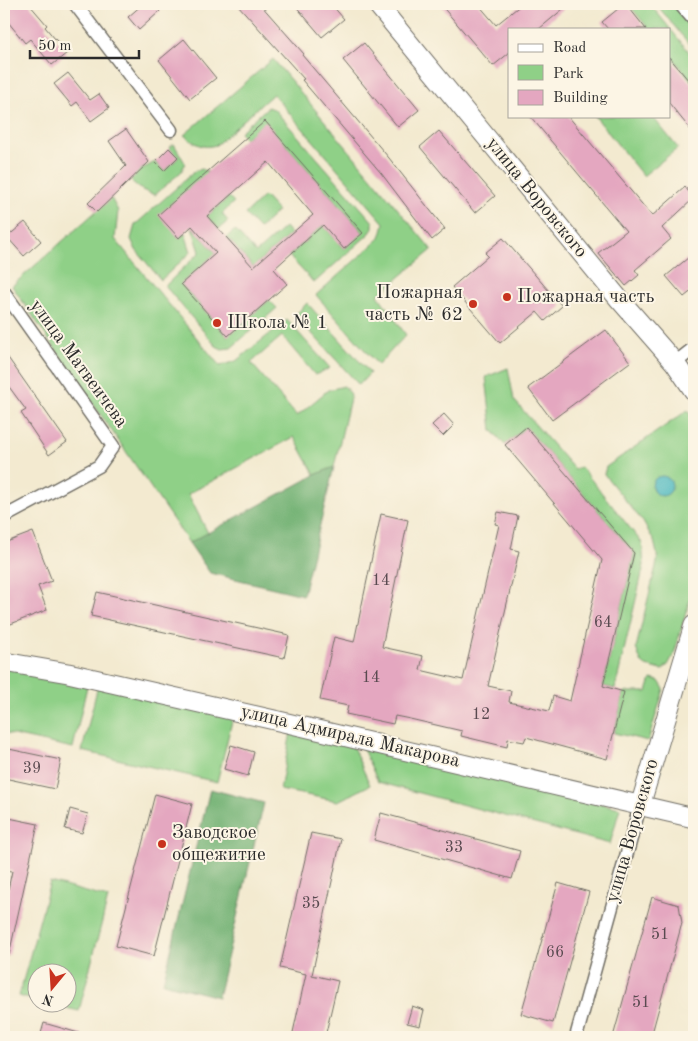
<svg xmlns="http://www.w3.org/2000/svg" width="698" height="1041" viewBox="0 0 698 1041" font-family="'Old Standard TT',serif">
  <rect width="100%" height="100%" fill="#fcf5e5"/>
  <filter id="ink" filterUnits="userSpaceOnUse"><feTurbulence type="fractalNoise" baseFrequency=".02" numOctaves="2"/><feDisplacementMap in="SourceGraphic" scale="10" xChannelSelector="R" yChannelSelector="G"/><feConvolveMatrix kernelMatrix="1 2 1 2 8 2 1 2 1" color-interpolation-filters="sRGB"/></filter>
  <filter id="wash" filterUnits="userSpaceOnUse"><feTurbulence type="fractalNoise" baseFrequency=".0096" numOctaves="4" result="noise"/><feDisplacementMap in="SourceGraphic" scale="20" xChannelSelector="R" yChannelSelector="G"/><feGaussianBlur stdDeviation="1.12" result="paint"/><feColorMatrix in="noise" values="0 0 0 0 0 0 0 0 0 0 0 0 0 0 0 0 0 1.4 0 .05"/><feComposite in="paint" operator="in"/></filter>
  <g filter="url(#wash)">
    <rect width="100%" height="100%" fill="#f3ead0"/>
    <g fill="#8fd087" stroke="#5d7e59">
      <path d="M628 4H650L694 58V84L669 53V29H649Z"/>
      <path d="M656 4H674L694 28V50Z"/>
      <path d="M273 59 432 250 378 295 406 335 378 365 316 295 379 239 382 232 384 223 273 94 216 145C202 149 195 144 184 135Z"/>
      <path d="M268 107 274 109 373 222V228L370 233 314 283 289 256 323 225 344 249 363 232 265 122 245 139 240 132Z"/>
      <path d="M595 116H652L678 148 643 176Z"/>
      <path d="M174 144 185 163 182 171 155 195 142 190 130 180 140 170 155 162 164 171 178 158 169 148Z"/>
      <path d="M202 169 208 172 159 215 179 238 185 233 191 252 161 280 136 250 131 239 135 225 195 171Z"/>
      <path d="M264 196 278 211 259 229 245 214Z"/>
      <path d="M229 197 234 202 222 214 228 221 219 229 207 216Z"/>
      <path d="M111 198 118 211 115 239 220 366 236 361 287 320 330 368 315 375 282 336 251 363 297 416 328 390 344 386 351 394 334 467 315 475 294 437 188 494 208 533 189 543 12 286Z"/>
      <path d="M192 227 216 253 181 284 227 336 269 300 277 308 231 348 222 349 216 346 165 286 200 252Z"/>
      <path d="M285 227 291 234 253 267 227 237 235 230 256 253Z"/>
      <path d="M307 303 370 373 359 385 295 315Z"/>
      <path d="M508 368 514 400 574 469 581 467 642 543 644 565 615 689 603 686 634 553 526 427 505 445 492 430 486 377Z"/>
      <path d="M688 410 694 423V585L674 654 668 665 662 670 646 666 641 662 636 648 658 558 654 541 643 522 604 474 606 467Z"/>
      <path d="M4 667 88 682 73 748 4 733Z"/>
      <path d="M651 679 659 681 664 689 648 741 614 733 624 692H647Z"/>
      <path d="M98 685 233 717 217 782 82 751Z"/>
      <path d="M291 732 353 747 370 785 338 801 280 790Z"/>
      <path d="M363 749 620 808 610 844 378 782Z"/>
      <path d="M50 882 108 898 79 1011 49 1004H68V974H38L37 1001 19 996Z"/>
    </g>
    <g fill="#73b274" stroke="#4f6e50">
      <path d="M334 467 303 595 210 573 189 543 315 475Z"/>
      <path d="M210 789 264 803 218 997 163 983Z"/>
    </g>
    <circle fill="#49b8bf" stroke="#3a7275" cx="662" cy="486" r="10"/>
    <g id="blocks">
      <g fill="#e4a7c0" fill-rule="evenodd">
        <path d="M4 4H29L47 25 45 27 67 53 52 65 30 39 25 43 4 17Z"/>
        <path d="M143 4H154L160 11 139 30 128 17Z"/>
        <path d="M237 4H260L304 54 302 55 389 158 445 229 432 240 381 173 302 80 304 79Z"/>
        <path d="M294 4H331L344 19 322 37Z"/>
        <path d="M440 4H478L496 25 522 4H569L539 29H509V53L493 66Z"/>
        <path d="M624 4H626L646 29H608L602 22Z"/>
        <path d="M184 39 216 78 190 99 159 60Z"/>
        <path d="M364 43 419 110 398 127 343 60Z"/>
        <path d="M669 57 694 87V134L669 103Z"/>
        <path d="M68 73 90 100 99 94 109 108 91 121 77 102 72 106 54 84Z"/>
        <path d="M530 116H568L652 216 685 187 694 198 662 228 671 239 635 270 639 275 626 286 598 253 626 231Z"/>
        <path d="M265 121 363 233 344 249 323 225 274 269 287 284 228 336 181 284 216 253 192 226 179 238 158 215ZM268 162 313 215 253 267 207 216Z"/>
        <path d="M126 129 149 162 97 212 88 203 126 166 109 141Z"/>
        <path d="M439 131 495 196 475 213 420 147Z"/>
        <path d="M169 148 178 157 164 171 155 162Z"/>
        <path d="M25 222 41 241 24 256 7 237Z"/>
        <path d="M503 238 562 306 545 321 537 312 500 343 452 287 488 256 485 253Z"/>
        <path d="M694 253V289L684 297 666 276Z"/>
        <path d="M606 330 630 362 552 420 528 388Z"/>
        <path d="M4 352 67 442 49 455 21 413 26 410 4 380Z"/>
        <path d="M444 414 454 425 443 436 432 425Z"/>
        <path d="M526 427 634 553 603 686 624 692 607 759 526 737 524 742 508 739 507 747 461 736 462 731 410 719 395 716 393 724 346 714 348 706 320 700 334 637 354 642 381 514 408 520 382 647 423 656 420 670 463 680 499 525 495 524 498 512 518 516 511 549 519 551 488 686 511 691 509 702 549 711 553 696 570 701 602 560 505 445Z"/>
        <path d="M33 532 52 581 38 586 47 610 8 625 4 613V543Z"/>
        <path d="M97 592 289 635 284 658 91 616Z"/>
        <path d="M231 745 254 752 248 776 224 769Z"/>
        <path d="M4 748 61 760 55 789 4 778Z"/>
        <path d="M155 794 192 804 154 956 116 946Z"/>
        <path d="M70 809 88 814 82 833 65 829Z"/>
        <path d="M381 813 520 851 512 879 374 840Z"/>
        <path d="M4 817 38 824 9 955 4 954V908L12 871 4 870Z"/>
        <path d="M311 833 341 839 312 975 338 981 325 1037H292L306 974 280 968Z"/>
        <path d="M558 883 589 892 553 1023 521 1014Z"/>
        <path d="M652 897 679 905 682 923 651 1037H613Z"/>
        <path d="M412 1006 424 1010 420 1026 407 1023Z"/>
        <path d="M44 1023 82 1034V1037H40Z"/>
      </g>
    </g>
  </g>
  <g filter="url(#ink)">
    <use href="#blocks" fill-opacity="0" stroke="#716e65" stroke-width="1"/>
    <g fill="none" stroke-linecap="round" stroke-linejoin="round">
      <g stroke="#716e65" stroke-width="15">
        <g id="street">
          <path d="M75 4 171 130"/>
          <path d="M680 4 694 20"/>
          <path d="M4 292 113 446 99 466 4 517"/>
          <path d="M675 363 694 348"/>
          <path d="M576 1037 640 806"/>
        </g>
      </g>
      <g stroke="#716e65" stroke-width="21">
        <g id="secondary">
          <path d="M377 4 619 299 675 363 694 391"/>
          <path d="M4 662 68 673 283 722 694 818"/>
          <path d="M640 806 694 625"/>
        </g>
      </g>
      <use href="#street" stroke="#fff" stroke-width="12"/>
      <use href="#secondary" stroke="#fff" stroke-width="19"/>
    </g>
  </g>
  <g fill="#c8321e" stroke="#fcf5e5" stroke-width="2">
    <circle cx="507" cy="297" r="5"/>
    <circle cx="473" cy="304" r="5"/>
    <circle cx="217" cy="323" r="5"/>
    <circle cx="162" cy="844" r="5"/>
  </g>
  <g text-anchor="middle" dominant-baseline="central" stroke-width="4" stroke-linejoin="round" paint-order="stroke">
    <g font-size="16" fill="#594a50">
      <text x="381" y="581">14</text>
      <text x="603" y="623">64</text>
      <text x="371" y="678">14</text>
      <text x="481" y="715">12</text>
      <text x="32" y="769">39</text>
      <text x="454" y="848">33</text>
      <text x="311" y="904">35</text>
      <text x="660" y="935">51</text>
      <text x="555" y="953">66</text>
      <text x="641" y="1003">51</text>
    </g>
    <g font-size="19" fill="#2b2b2b" stroke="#fcf5e5">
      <text transform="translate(536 198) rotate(51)">улица Воровского</text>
      <text transform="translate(78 364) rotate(54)">улица Матвеичева</text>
      <text transform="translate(350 737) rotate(13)">улица Адмирала Макарова</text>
      <text transform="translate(633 831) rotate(-74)">улица Воровского</text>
    </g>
    <g font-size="19" fill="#2b2b2b" stroke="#fcf5e5" text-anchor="start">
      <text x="463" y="293" text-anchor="end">Пожарная<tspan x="463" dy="22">часть № 62</tspan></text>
      <text x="517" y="297">Пожарная часть</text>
      <text x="227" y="323">Школа № 1</text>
      <text x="172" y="833">Заводское<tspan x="172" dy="22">общежитие</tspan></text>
    </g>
  </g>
  <rect width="698" height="1041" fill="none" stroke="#fcf5e5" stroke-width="20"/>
  <rect x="508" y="28" width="162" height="90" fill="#fcf5e5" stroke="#a8a49b"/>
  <rect x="518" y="44" width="25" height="8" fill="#ffffff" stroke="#a8a49b"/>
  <text x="553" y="52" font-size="15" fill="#2b2b2b">Road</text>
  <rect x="518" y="65" width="25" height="15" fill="#8fd087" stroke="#a8a49b"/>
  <text x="553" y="78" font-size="15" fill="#2b2b2b">Park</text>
  <rect x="518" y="90" width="25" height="15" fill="#e4a7c0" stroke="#a8a49b"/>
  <text x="553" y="102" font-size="15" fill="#2b2b2b">Building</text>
  <g transform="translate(52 988) rotate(198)"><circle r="24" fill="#fcf5e5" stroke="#a8a49b"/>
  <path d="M0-4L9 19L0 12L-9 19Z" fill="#c8321e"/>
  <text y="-8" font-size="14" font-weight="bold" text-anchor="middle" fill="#2b2b2b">N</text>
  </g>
  <path d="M30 50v8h109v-8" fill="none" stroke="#2b2b2b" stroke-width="2.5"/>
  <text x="38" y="50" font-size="15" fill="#2b2b2b" stroke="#fcf5e5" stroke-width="4" paint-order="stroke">50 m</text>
</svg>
